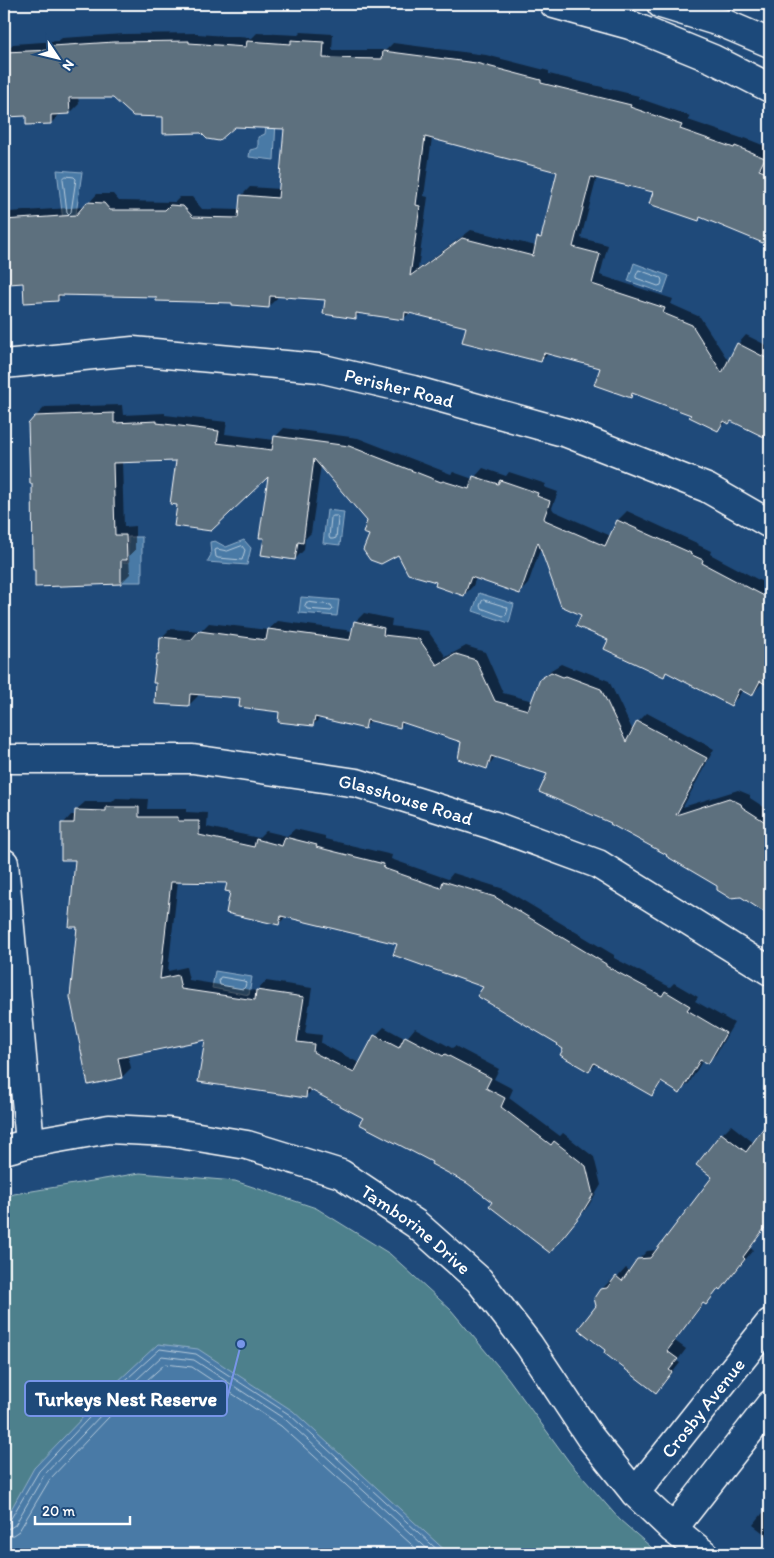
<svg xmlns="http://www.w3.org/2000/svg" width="774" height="1558" viewBox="0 0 774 1558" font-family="Itim,sans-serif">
  <rect width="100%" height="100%" fill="#1f4a7a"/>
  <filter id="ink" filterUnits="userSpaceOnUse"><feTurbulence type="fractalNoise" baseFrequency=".02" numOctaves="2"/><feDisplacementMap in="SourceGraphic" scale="10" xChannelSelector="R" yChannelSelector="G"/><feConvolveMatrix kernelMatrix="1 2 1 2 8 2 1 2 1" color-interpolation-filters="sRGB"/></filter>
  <g filter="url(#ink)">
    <path fill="#4e808c" stroke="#a6c0c6" d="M140 1173 235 1181 316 1208 390 1254 451 1310 508 1378 570 1463 620 1520 659 1554H4V1198L14 1194Z"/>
    <g fill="#497aa6" stroke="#92afca">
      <path d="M267 119 276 120 274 160 249 157 250 150 258 148V137L265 134Z"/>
      <path d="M57 170 82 172 75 221H63Z"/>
      <path d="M634 263 669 276 663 293 628 281Z"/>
      <path d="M327 510 344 512 340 545 323 543Z"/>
      <path d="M128 537H142V582H121V562H128Z"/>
      <path d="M244 540 251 548 247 565 207 562 211 555 210 542 215 541 226 547Z"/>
      <path d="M479 593 514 604 509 623 473 611Z"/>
      <path d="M301 597 339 600 337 616 299 613Z"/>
      <path d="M215 971 252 977 249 995 212 988Z"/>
      <path d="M158 1344 198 1349 293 1411 449 1554H4V1522L34 1468 115 1384Z"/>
    </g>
    <g fill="#0007" fill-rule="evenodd">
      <path d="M301 32 333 34 332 50H386L393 43 486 55 549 71V74L639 96 638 98 690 116 688 120 744 139 745 138 770 148V154L767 161 770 162V244L701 217 699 219 655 191 597 177 581 238 608 245 600 275 673 299 671 304 700 317 729 362 738 344 746 335 770 347V439L731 420 727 421 718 430 692 414 634 393 630 396 602 367 549 353 541 361 467 326 411 312 404 318 361 312 355 318 326 299 277 296V298L268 307 233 302 157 296 63 294 58 299 24 282 9 277H4V217L9 212 85 207 97 194H113L119 201 175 202 180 197H192L202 209 240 210 241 196 250 187 280 189 285 128 234 125 202 131 113 97H78L79 104 70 113 60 114 51 123 27 115 4 53 13 44 58 41 62 38 124 34 198 33V34L252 38 257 33 298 35ZM432 138 559 171 544 233 539 238 536 246 471 230 418 269 428 197 424 196Z"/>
      <path d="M122 405 123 415 165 413V415L227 422 225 434 274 440 275 437 284 428 358 438 451 474 453 472 473 479 483 468 506 476 509 472 546 484 544 487 558 492 552 508 554 511 611 536 618 520 627 511 699 544 698 545 711 551 710 554 770 586V687L763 682 752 695 742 690 739 696 730 705 667 672 664 675 610 640 583 615 541 547 528 584 519 593 476 577 473 586 464 595 438 581 370 534 369 520 321 465 311 533 305 539 304 550 295 559 265 537 270 473 179 504 177 459 122 461 124 527 135 526V550L129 556 130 574 121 583 35 417 45 407Z"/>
      <path d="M364 613 392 619 391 626 428 631 446 657 466 646 485 652 503 693 533 701 541 680 551 670 561 664 573 669 576 668 609 681 633 731 638 722 647 713 714 749 683 807 738 790 750 795V798L770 811V914L741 895 718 885 669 854 612 822 548 773 496 756 487 767 462 741 404 722 400 727 372 720 365 727 321 717 313 725 241 697 198 693V696L189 705 158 654 160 652 161 638 170 629 201 631 209 623 268 630 278 621 353 631 355 622Z"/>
      <path d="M116 798 148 799 147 809H186V812L208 813 207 827 259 838 266 831 287 836 295 829 325 836V839L392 855 391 859 448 879 453 873 504 889 614 955V958L670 987 674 983 698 997 695 1001 734 1023 716 1054 707 1063 703 1060 689 1083 680 1092 663 1082 652 1094 597 1063 589 1071 559 1044 485 986 398 943 286 916 279 924 232 891 229 882 178 881 168 971 186 967 189 980 257 991 266 981 312 988 305 1033 322 1035 321 1043 361 1064 375 1036 384 1027 406 1039 415 1028 452 1048 455 1046 499 1069 494 1079 513 1089 509 1098 560 1136 563 1133 594 1157 601 1185 589 1205 559 1243 550 1252 493 1202 467 1182 364 1117 313 1089 305 1097 206 1039 128 1055 131 1068 122 1077 78 926 76 859 63 824 71 815H76V810L85 802H112Z"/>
      <path d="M770 1121V1222L750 1248 753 1250 730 1279 721 1288 720 1287 705 1304 704 1303 675 1341 686 1349 677 1361 680 1363 665 1382 656 1391 607 1350 597 1306 601 1290 610 1281 615 1280 626 1268 630 1271 638 1260 647 1251 658 1250 714 1177 722 1134 731 1125 754 1143Z"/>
      <path d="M770 1494V1538L753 1525 770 1504 766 1500Z"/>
    </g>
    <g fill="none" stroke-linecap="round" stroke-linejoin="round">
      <g stroke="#b6cadb" stroke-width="1">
        <path d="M66 176 74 177 76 179 71 212 69 214 67 212 63 179Z"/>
        <path d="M639 270 661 278 662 281 661 285 658 286 636 278V276Z"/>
        <path d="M333 516H337L338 519 336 538 333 539H330L329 537 331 518Z"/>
        <path d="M242 546 245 550 242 560 218 558 216 557 215 550 217 549 227 551Z"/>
        <path d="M484 600 507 607 508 609 506 615 503 616 481 608 480 606 482 601Z"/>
        <path d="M307 602 331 605 333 609 331 611 307 609 305 606Z"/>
        <path d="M221 977 244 981 246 983 245 987 243 989 220 985 219 980Z"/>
        <path d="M4 1523H8L10 1520 39 1471 118 1387 160 1349 196 1354 290 1415 442 1554"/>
        <path d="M4 1529 10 1528 15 1525 44 1475 123 1392 162 1356 194 1360 286 1420 433 1554"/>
        <path d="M4 1537 13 1535 19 1531 50 1479 128 1397 165 1364 192 1367 281 1426 422 1554"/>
      </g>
    </g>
    <g fill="#5d6f7e" stroke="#fff" fill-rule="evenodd">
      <path d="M291 40 324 42 323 58 382 59 383 51 476 63 541 80V83L631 105 630 107 682 125 680 129 734 148 735 146 765 158 759 170 770 174V224L763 243 700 217 699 221 649 204 653 192 591 177 573 247 600 254 592 284 665 308 663 313 692 325 722 373 737 343 770 360V440L731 421 729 424 724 421 718 431 689 417 691 415 632 393 631 398 594 385 600 368 544 353 541 362 462 342 466 327 405 312 404 320 356 313V319L323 314 325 300 270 296 269 308 232 305V303L156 301V297L58 295V301L24 303 23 283 9 284 8 278H4V220L76 215 87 202 104 203 110 210H165L170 205 183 206 193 217 238 218 240 195 278 198 284 129 235 127 219 141 207 139 201 133 163 134V117L133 116 113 98H69L70 114 51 115V124L26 125V116L6 117 4 52 52 50V46L114 42 189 41V43L246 47 247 41 291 44ZM425 137 557 172 541 238 537 237 533 256 462 238 410 276 420 206 416 205Z"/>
      <path d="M114 413V423L157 421V423L219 431 217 443 272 450 274 436 349 446 441 482 443 481 469 489 473 476 498 484 500 480 538 493 537 496 550 501 544 518 545 520 605 546 617 520 691 553 690 554 703 560 702 563 770 599V687L760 681 752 696 739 689 731 706 666 672 664 677 604 649 608 640 576 626 581 615 561 606 538 542 520 594 471 577 464 596 435 586 436 582 408 574 398 555 381 564 370 560 363 550 369 535 363 533 367 521 314 459 303 543 298 542 295 560 261 555 264 538H259L268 477 211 531 174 526 177 505 170 504 176 461 113 463 115 535H126L127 560H121V584L35 587V570H33L32 484H30L28 424 35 416Z"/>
      <path d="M354 621 384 628 383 635 419 639 437 665 456 654 476 660 495 701 528 710 540 679 551 672 563 677 566 676 601 689 626 742 637 721 707 758 676 815 729 798 741 804 742 807 770 825V916L741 897 730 898 717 890V886L666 856 667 855 610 824 611 823 539 792 547 774 491 756 487 769 458 759 461 742 401 722 400 728 367 720 365 729 315 717 313 726 278 722 279 712 239 707 240 698 190 694 189 706 155 704 156 683H153L157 654H159L160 637 191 640 199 631 266 640 268 629 350 640Z"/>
      <path d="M106 807H139V817H178V821H199V835L254 847 256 839 282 846 285 837 317 845 316 847 384 864 383 868 441 888 443 881 495 897 606 964V966L662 996 665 991 690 1006 687 1010 726 1033 708 1064 700 1060 680 1094 661 1082 652 1096 594 1063 589 1072 560 1055 563 1049 557 1045 558 1044 477 996 483 987 393 955 397 944 281 916 279 925 226 913 230 892 225 891 227 883 171 882 160 979 178 975 181 989 255 1000 256 990 304 997 297 1042 314 1044 313 1052 354 1073 374 1035 399 1048 405 1036 443 1056 445 1054 491 1078 486 1088 505 1098 501 1107 551 1145 554 1141 586 1166 593 1195 580 1216 550 1253 489 1206 492 1202 467 1183 431 1164 432 1162 359 1124 363 1118 307 1088 306 1098 198 1082 205 1040 118 1058 122 1078 88 1085 70 997 77 927H69L75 860H61V823H74L75 810 106 811Z"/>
      <path d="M770 1119V1221L743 1257 745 1259 721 1290 719 1288 706 1305 703 1303 667 1351 678 1359 669 1370 672 1372 656 1393 604 1353 605 1350 578 1329 596 1306 594 1298 600 1289 607 1288 616 1276 622 1281 637 1259 650 1258 712 1177 696 1165 721 1133 746 1152Z"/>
    </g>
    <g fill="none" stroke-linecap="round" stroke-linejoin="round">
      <g stroke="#fff" stroke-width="31">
        <g id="minor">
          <path id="s1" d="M4 364 133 351 319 368 413 390 567 433 707 488 770 524"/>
          <path id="s2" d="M4 759H193L357 783 492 825 598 864 770 971"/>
          <path d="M4 863 30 1143"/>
          <path id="s3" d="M4 1150 30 1143 109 1129 168 1132 247 1145 341 1174 416 1224 479 1280 529 1345 590 1437 635 1493 673 1529 704 1554"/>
          <path id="s4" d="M635 1493 770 1323"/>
          <path d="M673 1529 770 1405"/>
        </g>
      </g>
      <g stroke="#fff" stroke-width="31">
        <g id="major">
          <path d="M554 4 630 25 713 59 770 88"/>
          <path d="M661 4 723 23 770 43"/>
        </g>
      </g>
      <use href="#minor" stroke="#1f4a7a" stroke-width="28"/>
      <use href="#major" stroke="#1f4a7a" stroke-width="28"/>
    </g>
  </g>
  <g text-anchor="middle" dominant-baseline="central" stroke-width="4.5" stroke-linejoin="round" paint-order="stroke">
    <g font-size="19" fill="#fff" stroke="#1f4a7a">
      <text stroke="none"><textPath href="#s1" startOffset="399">Perisher Road</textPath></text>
      <text stroke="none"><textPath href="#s2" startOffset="406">Glasshouse Road</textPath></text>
      <text stroke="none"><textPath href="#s3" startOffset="438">Tamborine Drive</textPath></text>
      <text stroke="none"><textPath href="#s4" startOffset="109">Crosby Avenue</textPath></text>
    </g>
  </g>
  <path fill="none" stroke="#7795e8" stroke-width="2" d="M241 1344L227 1399"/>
  <circle fill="#7795e8" stroke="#1f4a7a" stroke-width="2" cx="241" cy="1344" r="5"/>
  <rect fill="#1f4a7a" stroke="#7795e8" stroke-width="2" x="25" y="1381" width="202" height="35" rx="5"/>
  <g font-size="20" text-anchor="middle" font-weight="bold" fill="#fff">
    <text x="126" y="1406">Turkeys Nest Reserve</text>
  </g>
  <rect width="774" height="1558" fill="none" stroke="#1f4a7a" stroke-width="20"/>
  <rect x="10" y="10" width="754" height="1538" fill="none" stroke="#fff" stroke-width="2" filter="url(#ink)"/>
  <g transform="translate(58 58) rotate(125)" stroke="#1f4a7a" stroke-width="4" paint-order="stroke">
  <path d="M0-4L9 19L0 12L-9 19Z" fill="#ffffff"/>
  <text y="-8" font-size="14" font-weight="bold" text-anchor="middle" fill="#ffffff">N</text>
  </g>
  <path d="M35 1516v8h95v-8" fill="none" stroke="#ffffff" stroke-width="2.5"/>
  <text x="42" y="1516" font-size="15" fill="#ffffff" stroke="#1f4a7a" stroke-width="4" paint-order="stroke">20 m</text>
</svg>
